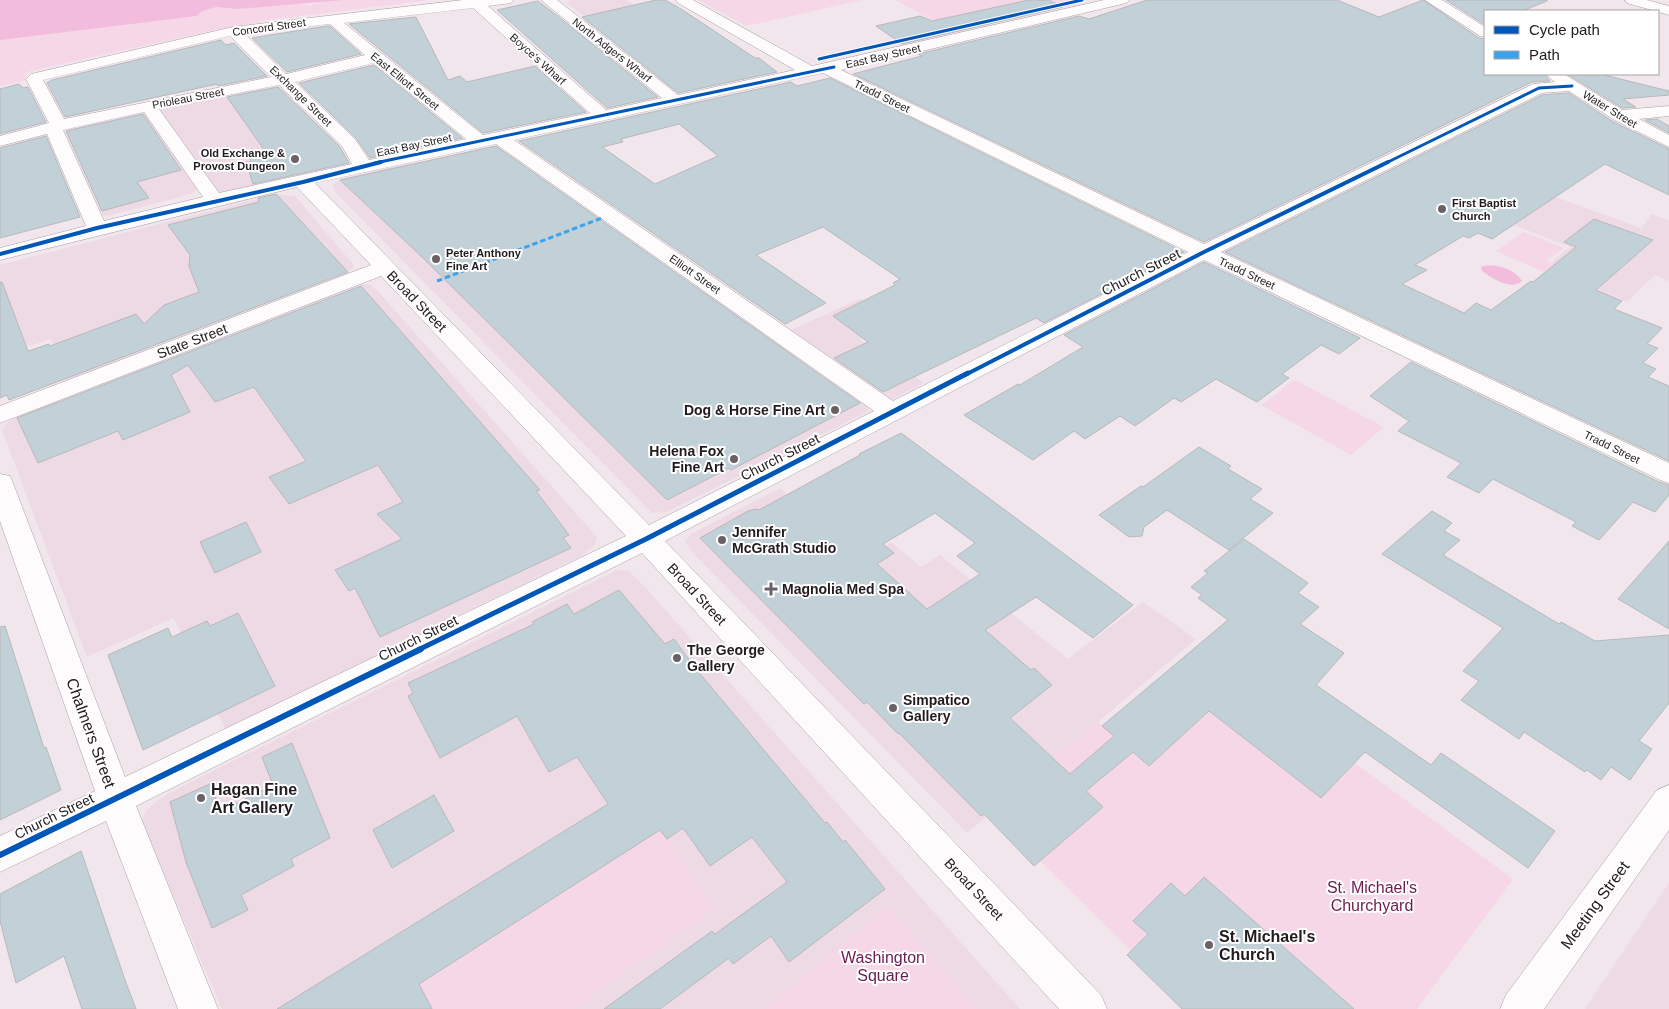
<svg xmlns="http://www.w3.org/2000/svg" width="1669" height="1009" viewBox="0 0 1669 1009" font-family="Arial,sans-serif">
  <rect width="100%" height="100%" fill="#f1e6ec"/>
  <g fill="#eedae5">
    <path d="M571 0H627L664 27 613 39 567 3Z"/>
    <path d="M278 85 339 145 347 164 221 193 217 192 157 108Z"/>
    <path d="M139 112 145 113 198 189 191 194 111 215 103 216 65 131 67 129Z"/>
    <path d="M410 163 437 202 633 326 708 291 810 362 761 389 796 415 846 387 870 405 867 412 667 512 652 513 336 193 332 186 340 179Z"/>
    <path d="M275 194 295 196 353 264V269L67 380 51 339 0 356V265Z"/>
    <path d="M1550 195 1641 228 1652 214 1669 221V281L1655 275 1627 302 1555 271 1561 268 1550 263 1570 247 1511 224Z"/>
    <path d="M362 284 370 285 376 289 597 537 595 545 581 556 225 729 174 618 87 657 2 430 8 422 17 417Z"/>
    <path d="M860 299 894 321 859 339 924 383 889 401 786 332Z"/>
    <path d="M780 488 860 561 891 542 921 567 940 555 1068 659 1143 602 1196 639 967 833 690 550 685 541 691 534Z"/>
    <path d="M617 570 629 571 645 587 1020 1009H222L141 821 147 810 159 799 187 784Z"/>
    <path d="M1669 883V1009H1585Z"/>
  </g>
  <g fill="#f6d7e8">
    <path d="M286 0C300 3 310 9 323 0H432L269 20 215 30 30 71 25 74 27 80 0 86V22Z"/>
    <path d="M698 0H862L746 26Z"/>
    <path d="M895 0H1073L1082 4 954 32Z"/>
    <path d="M1524 232 1564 248 1546 261 1553 265 1544 272 1496 251Z"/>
    <path d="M1295 380 1384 427 1351 455 1261 405Z"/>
    <path d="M1209 712 1321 798 1355 763 1513 879 1417 1009H1353L1186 897 1171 884 1134 920 1147 934 1131 951 1040 861 1103 807 1086 791 1082 764 1070 774 1053 759 1098 722 1149 766Z"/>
    <path d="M660 830 714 909 572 1009H432L419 984Z"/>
    <path d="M888 907 978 1009H765Z"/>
  </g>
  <g fill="#f2bddc">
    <path d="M0 0H343L238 9 216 7 202 11 197 16 0 40Z"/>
    <path d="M1484 266C1497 264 1516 270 1522 281 1511 291 1491 278 1482 271L1481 267Z"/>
  </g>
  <g fill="#c2d1d7" stroke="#b8b8bb" fill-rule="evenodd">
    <path d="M656 0H665L681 9 755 58H759L777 72 678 93 582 17Z"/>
    <path d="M1029 0H1049L1063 7 902 44 876 26 920 16 932 21Z"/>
    <path d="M1147 0H1337L1379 17 1423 0 1479 38 1485 39V74H1547L1546 76 1550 81 1532 82 1204 242 853 74 922 56 918 54 1079 16 1089 19Z"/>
    <path d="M1446 0H1547V1L1522 11H1485V25Z"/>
    <path d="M538 1 564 21 658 97 607 108 497 10Z"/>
    <path d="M416 17 448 80 460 76 467 82 535 66 586 112 483 133 349 24Z"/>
    <path d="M327 26H330L361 54 287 72 252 38Z"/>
    <path d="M221 40 226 45 234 43 267 76 218 86 217 84 65 117 47 83 52 80Z"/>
    <path d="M374 65 462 138 370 158 356 138 299 83Z"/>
    <path d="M1567 74H1600L1669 91V95L1623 99 1636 107 1622 108Z"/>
    <path d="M830 78 1184 252 1044 323 1036 318 883 392 834 358 868 342 833 316 895 285 893 283 900 279 823 227 756 255 826 303 785 324 519 141 791 82 797 86ZM679 124 718 156 655 184 602 147 623 142 621 139Z"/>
    <path d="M19 84 23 88 28 87 46 122 0 134V89Z"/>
    <path d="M278 87 340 147 349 163 253 184 246 161 247 162H251L249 155 265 151 227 97Z"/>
    <path d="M1569 93 1612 121 1669 149V195L1605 164 1492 239 1478 233 1469 238 1463 236 1415 265 1427 270 1402 284 1464 313 1476 303 1491 310 1531 281 1533 282 1576 247 1564 242 1594 219 1653 240 1596 290 1622 301 1614 309 1662 328 1647 344 1658 348 1643 363 1656 369 1648 377 1669 386V461L1225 252 1542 95Z"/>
    <path d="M143 114 181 170 137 182 149 198 102 211 66 131Z"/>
    <path d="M1657 119 1669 126V133L1645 120Z"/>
    <path d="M46 136 80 217 0 238V148Z"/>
    <path d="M496 146 860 403 731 470 729 468 667 500 421 256 340 180Z"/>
    <path d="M276 194 348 272 9 400 7 395 0 398V282H2L28 351 49 344 50 346 136 314 144 324 164 305 199 292 189 266 190 255 168 225 259 202 258 198Z"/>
    <path d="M1204 262 1360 338 1339 354 1321 345 1282 374 1289 378 1257 402 1216 379 1181 402 1174 398 1135 426 1120 416 1085 439 1074 431 1033 460 964 415 1018 384 1020 385 1083 347 1064 335Z"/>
    <path d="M361 286 540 490 536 491 569 535 563 538 571 548 380 637 355 588 349 591 335 570 402 539 377 514 403 502 378 465 289 504 269 477 306 461 254 387 215 402 188 365 171 375 190 412 123 440 118 431 38 463 17 418Z"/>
    <path d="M1411 362 1659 482 1669 485V495L1655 512 1633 502 1599 540 1572 526 1576 522 1493 479 1479 493 1447 477 1461 463 1398 431 1409 421 1370 396Z"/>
    <path d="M901 433 1133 605 1093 638 1036 597 985 630 1031 670 1034 668 1052 685 1010 718 1070 774 1114 736 1102 726 1228 620 1198 598 1202 595 1191 587 1208 573 1204 571 1244 539 1308 583 1298 593 1319 607 1300 624 1344 653 1316 685 1431 765 1441 753 1555 831 1528 868 1365 752 1321 798 1209 711 1149 766 1133 752 1086 791 1103 807 1034 866 984 814 981 816 899 733 898 734 867 702 864 704 700 538 748 511 756 509 759 510 860 455 859 454ZM935 513 975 543 957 556 980 574 927 609 877 564 894 553 883 544Z"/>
    <path d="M1199 447 1231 466 1228 469 1262 489 1250 499 1273 513 1229 550 1167 510 1144 527 1142 536 1129 537 1099 515 1141 486 1143 487Z"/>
    <path d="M1432 511 1452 523 1444 531 1460 540 1443 555 1559 624 1561 622 1595 641 1669 635V703L1639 741 1652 749 1630 780 1611 767 1601 780 1587 770 1585 772 1524 732 1519 739 1461 700 1479 681 1463 671 1503 628 1382 554Z"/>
    <path d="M246 522 261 552 215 573 200 542Z"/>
    <path d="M1669 541V629L1618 599Z"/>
    <path d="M619 590 665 644 674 639 696 669 825 823 827 822 843 842 845 840 885 889 789 962 771 936 733 964 729 958 660 1009H604L712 931 715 934 787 882 752 837 710 866 683 828 667 839 660 830 419 984 432 1009H277L608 804 577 757 549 772 517 716 440 758 408 696 413 693 408 683 534 624 532 622 567 604 574 614Z"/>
    <path d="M238 613 275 686 143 750 108 655 168 628 172 637 207 621 210 626Z"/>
    <path d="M5 626 44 748 46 747 61 790 0 820V627Z"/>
    <path d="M292 743 330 838 291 859 294 866 241 895 248 910 212 928 186 862 170 802 212 783 219 812 273 785 262 757Z"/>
    <path d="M434 795 454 831 392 868 373 830Z"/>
    <path d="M81 851 126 983 136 1009H82L64 956 16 983 0 921V894Z"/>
    <path d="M1204 877 1354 1009H1182L1127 955 1148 934 1133 921 1171 883 1185 896Z"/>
  </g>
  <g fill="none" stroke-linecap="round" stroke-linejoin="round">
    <g stroke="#a7a0a4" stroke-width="1">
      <g id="minor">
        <path d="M463 0H513L511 3 488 6 606 110 662 98 541 0H557L678 95 795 70 678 3 676 0H693L812 66 1104 0H1129L1127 3 1122 4 841 70 1204 244 1533 84 1555 82 1548 76 1549 74H1564L1622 110 1669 106V116L1639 119 1669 135V147L1613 119 1569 91 1542 93 1221 252 1669 463V483L1660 480 1204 260 665 541 1101 995 1107 1009H1059L642 553 136 806 218 1009H178L106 821 0 872V836L95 791 0 521V474L10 476 13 483 125 777 626 536 381 276 0 423V406L371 265 297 187 0 260V248L86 226 47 134 0 146V136L49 123 26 79 31 74 233 27ZM473 8 590 113 483 135 344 23ZM330 24 365 55 286 74 245 34ZM230 36 271 77 64 119 43 80ZM374 63 466 139 369 160 355 139 295 82ZM823 73 1188 252 893 401 514 140ZM279 85 342 146 352 164 219 193 159 109ZM144 112 203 197 104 221 63 130ZM496 144 874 411 649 525 315 183Z"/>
        <path d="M1425 0H1442L1485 27V37L1480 36Z"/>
        <path d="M1625 0H1647L1669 6V15L1627 3Z"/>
        <path d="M1669 785V830L1544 1009H1500L1506 995 1657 790Z"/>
      </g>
    </g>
    <use href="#minor" fill="#fdfbfc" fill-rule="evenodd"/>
    <path stroke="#3ea2ea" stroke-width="3" stroke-dasharray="5.5 3" stroke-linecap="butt" d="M437 281 602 218"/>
    <g stroke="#fff" stroke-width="5">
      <g id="cycleway-far3">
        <path d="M819 59 1082 0"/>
        <path d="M375 163 834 67"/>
        <path d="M1386 163 1539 88 1572 86"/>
      </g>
    </g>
    <g stroke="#fff" stroke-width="6">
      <g id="cycleway-far2">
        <path d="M0 254 97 228 303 182 381 162"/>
        <path d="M965 375 1204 252 1388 162"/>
      </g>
    </g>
    <g stroke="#fff" stroke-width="8">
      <path id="cycleway-far1" d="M418 650 646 539 968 373"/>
    </g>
    <g stroke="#fff" stroke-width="9">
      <path id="cycleway" d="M0 855 421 649"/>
    </g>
    <use href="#cycleway-far3" stroke="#0057b8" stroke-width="3"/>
    <use href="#cycleway-far2" stroke="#0057b8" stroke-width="4"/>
    <use href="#cycleway-far1" stroke="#0057b8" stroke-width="5"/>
    <use href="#cycleway" stroke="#0057b8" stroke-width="6"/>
  </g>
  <g fill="#6a6166" stroke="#fff" stroke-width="2">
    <circle cx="295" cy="159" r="5"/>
    <circle cx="1442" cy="209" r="5"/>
    <circle cx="436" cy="259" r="5"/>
    <circle cx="835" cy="410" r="5"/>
    <circle cx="734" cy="459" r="5"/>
    <circle cx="722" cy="540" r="5"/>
    <path d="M768.5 581.5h5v5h5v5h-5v5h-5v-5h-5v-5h5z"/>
    <circle cx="677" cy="658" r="5"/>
    <circle cx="893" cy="708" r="5"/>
    <circle cx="201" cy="798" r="5"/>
    <circle cx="1209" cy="945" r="5"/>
  </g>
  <g text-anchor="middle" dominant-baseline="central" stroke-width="4" stroke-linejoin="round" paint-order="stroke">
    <g font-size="11" fill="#211a1e" stroke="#fff">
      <text transform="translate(269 27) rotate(-8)">Concord Street</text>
      <text transform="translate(612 50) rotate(38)">North Adgers Wharf</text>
      <text transform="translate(883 56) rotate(-13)">East Bay Street</text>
      <text transform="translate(538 59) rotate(42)">Boyce's Wharf</text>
      <text transform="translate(405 81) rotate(39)">East Elliott Street</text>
      <text transform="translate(301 96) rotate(44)">Exchange Street</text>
      <text transform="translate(882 96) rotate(26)">Tradd Street</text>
      <text transform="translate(188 98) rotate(-11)">Prioleau Street</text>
      <text transform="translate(1610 109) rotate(31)">Water Street</text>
      <text transform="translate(414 145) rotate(-12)">East Bay Street</text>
      <text transform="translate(1247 273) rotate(25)">Tradd Street</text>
      <text transform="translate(695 274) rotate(35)">Elliott Street</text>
      <text transform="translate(1612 447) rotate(26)">Tradd Street</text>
    </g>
    <g font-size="11" font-weight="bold" fill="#211a1e" stroke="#fff" text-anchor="start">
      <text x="285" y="153" text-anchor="end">Old Exchange &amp;<tspan x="285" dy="13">Provost Dungeon</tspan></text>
      <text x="1452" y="203">First Baptist<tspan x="1452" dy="13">Church</tspan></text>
      <text x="446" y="253">Peter Anthony<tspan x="446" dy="13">Fine Art</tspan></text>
    </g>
    <g font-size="14" fill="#211a1e" stroke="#fff">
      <text transform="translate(1141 272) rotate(-27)">Church Street</text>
      <text transform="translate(417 301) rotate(46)">Broad Street</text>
      <text transform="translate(192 341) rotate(-21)">State Street</text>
      <text transform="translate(780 457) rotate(-27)">Church Street</text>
      <text transform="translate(697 594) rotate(47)">Broad Street</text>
      <text transform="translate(418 638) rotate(-26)">Church Street</text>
      <text transform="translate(54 816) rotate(-26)">Church Street</text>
      <text transform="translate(974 889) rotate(47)">Broad Street</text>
    </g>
    <g font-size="14" font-weight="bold" fill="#211a1e" stroke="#fff" text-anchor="start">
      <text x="825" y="410" text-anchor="end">Dog &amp; Horse Fine Art</text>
      <text x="724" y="451" text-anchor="end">Helena Fox<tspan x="724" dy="16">Fine Art</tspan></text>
      <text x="732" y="532">Jennifer<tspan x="732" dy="16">McGrath Studio</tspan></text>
      <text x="782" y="589">Magnolia Med Spa</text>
      <text x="687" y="650">The George<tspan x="687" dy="16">Gallery</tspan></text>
      <text x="903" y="700">Simpatico<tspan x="903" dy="16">Gallery</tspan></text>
    </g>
    <g font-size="16" fill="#211a1e" stroke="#fff">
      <text transform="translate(91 733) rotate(70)">Chalmers Street</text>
      <text transform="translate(1595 905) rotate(-54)">Meeting Street</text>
    </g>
    <g font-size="16" font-weight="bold" fill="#211a1e" stroke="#fff" text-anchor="start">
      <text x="211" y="789">Hagan Fine<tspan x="211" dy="18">Art Gallery</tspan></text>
      <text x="1219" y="936">St. Michael's<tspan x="1219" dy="18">Church</tspan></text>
    </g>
    <g font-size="16" fill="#6c1b52" stroke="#fff">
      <text x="1372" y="887">St. Michael's<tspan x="1372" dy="18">Churchyard</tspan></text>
      <text x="883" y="957">Washington<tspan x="883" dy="18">Square</tspan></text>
    </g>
  </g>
  <rect x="1484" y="10" width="175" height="65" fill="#ffffff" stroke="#a6a3a5"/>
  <rect x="1494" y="26" width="25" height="8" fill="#0057b8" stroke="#a6a3a5"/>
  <text x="1529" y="35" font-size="15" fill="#211a1e">Cycle path</text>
  <rect x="1494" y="51" width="25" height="8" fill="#3ea2ea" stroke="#a6a3a5"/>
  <text x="1529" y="60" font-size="15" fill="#211a1e">Path</text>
</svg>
